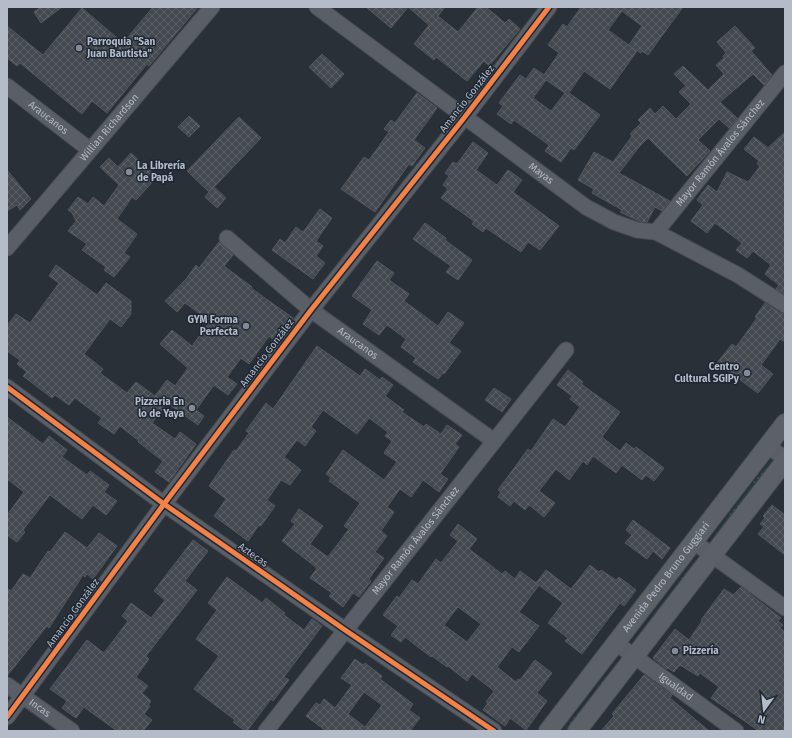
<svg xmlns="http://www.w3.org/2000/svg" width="792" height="738" viewBox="0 0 792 738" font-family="'Fira Sans',sans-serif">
  <defs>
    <pattern id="green-dots" width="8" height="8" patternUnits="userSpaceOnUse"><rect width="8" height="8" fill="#273a3e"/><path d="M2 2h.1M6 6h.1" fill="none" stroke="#445559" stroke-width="1.8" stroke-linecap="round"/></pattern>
    <pattern id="building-cross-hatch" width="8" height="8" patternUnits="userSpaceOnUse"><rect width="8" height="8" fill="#444950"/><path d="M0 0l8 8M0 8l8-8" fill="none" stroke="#5d6168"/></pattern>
  </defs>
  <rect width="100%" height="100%" fill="#2a3038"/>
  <g fill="url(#green-dots)">
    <path d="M773 458 775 460 715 539H714L713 536 771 459Z"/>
    <path d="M695 560 697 561 636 642 635 639Z"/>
    <path d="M618 661H620L569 731H563Z"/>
  </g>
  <g fill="url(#building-cross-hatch)" stroke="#52575f" fill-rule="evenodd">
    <path d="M41 7H62L41 23 34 12Z"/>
    <path d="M153 7H198L149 66 147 64 107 113 92 101 82 114 20 63 17 66 7 58V26L43 55 82 8 123 43Z"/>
    <path d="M366 7H445L438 16 458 32 478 7H486L505 23 509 19 520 29 489 66 484 61 467 81 436 57 434 60 414 44 429 25 408 7 391 28Z"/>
    <path d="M581 7H683L648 55 642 51 641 53 630 46 637 51 610 89 584 71 569 93 600 115 574 150 571 148 561 162 545 151 549 145 514 120 511 124 497 114 503 106 499 103 520 75 526 79 534 68 544 75 559 53 548 45 563 24 567 27ZM622 11 642 26 629 45 608 30ZM546 80 565 93 551 111 533 98Z"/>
    <path d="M735 26 755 48 751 51 772 75 764 85 753 74 720 102 737 118 729 128 719 119 698 140 710 151 687 176 648 138 639 147 619 173 670 201 662 211 655 207 647 222 639 221 620 212 622 210 592 193 594 189 578 180 594 152 613 162 632 136 630 134 641 123 638 120 650 108 655 114 663 106 676 119 691 104 679 92 686 86 674 74 683 66 708 90 724 74 716 65 724 58 723 56 726 53 717 42Z"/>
    <path d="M322 54 344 74 331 88 309 67Z"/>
    <path d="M417 93 437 108 414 140 425 148 412 166 409 164 375 212 341 189 364 157 369 160 389 132 384 129 391 120 395 123Z"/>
    <path d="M189 116 200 126 189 137 178 127Z"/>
    <path d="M239 117 261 138 214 187 226 198 217 208 205 197 209 192 187 171Z"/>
    <path d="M785 132V294L776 289 779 285 765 274 771 265 753 251 747 258 736 250 742 243 715 223 707 233 691 221 703 205 697 200 708 185 717 192 727 172 748 182 760 166 757 164 759 161 744 149 754 137 768 148Z"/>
    <path d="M473 142 488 153 476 170 497 185 508 170 522 180 513 192 559 226 540 250 528 242 521 252 486 228 483 232 472 224 474 221 441 198 448 189 443 185 449 176 445 173 453 162 457 164Z"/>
    <path d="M131 153 157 177 136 200 132 197 117 219 137 234 124 253 130 257 114 277 104 270 106 267 82 250 87 244 68 231 76 221 72 213 68 210 78 197 88 204 93 197 104 206 119 185 100 167 109 158 118 167Z"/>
    <path d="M7 170 31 199 20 210 17 205 7 211Z"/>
    <path d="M320 209 332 218 316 241 323 246 316 256 325 263 313 279 272 250 280 239 285 243 296 227 303 232Z"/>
    <path d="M425 223 446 238 445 240 472 260 458 280 446 272 451 266 413 239Z"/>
    <path d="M219 242 233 255 224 266 252 287 251 288 293 318 276 342 269 336 249 364 241 358 227 377 237 384 228 395 214 385 196 410 204 416 198 425 167 403 152 423 175 439 180 432 196 444 169 482 155 472 163 461 138 442 139 441 120 426 114 434 98 423 102 418 75 398 69 405 55 395 52 398 23 376 27 372 17 364 20 360 7 351V326L16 314 30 323 59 283 49 276 56 265 97 295 106 283 131 301V314L121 327 110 319 84 354 103 369 100 373 127 393 136 382 155 396 167 380 175 386 188 368 160 344 172 330 192 346 210 321 185 303 177 312 165 301 186 279 196 265 199 268Z"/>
    <path d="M377 261 394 273 389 280 409 294 404 301 438 326 448 312 464 323 449 343 461 351 444 374 443 373 438 379 413 362 416 358 401 347 406 339 387 325 379 335 363 324 372 310 352 296Z"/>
    <path d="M765 303 780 313 785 314V342L780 339 761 365 773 374 758 393 717 363 732 344 736 347 757 318 755 317Z"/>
    <path d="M317 346 360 376 365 369 380 380 382 377 393 385 385 396 404 410 402 412 424 427 426 424 441 434 447 425 462 435 455 444 459 447 440 474 448 479 439 492 423 480 411 497 400 489 387 507 394 512 381 531 387 536 375 552 384 558 369 579 371 581 359 597 353 593 343 607 329 596 332 593 310 578 317 568 282 541 295 524 291 521 299 509 323 526 310 544 328 557 349 529 344 526 360 503 329 481 331 478 326 474 343 450 384 480 397 462 384 453 392 441 385 436 388 432 369 418 357 434 323 410 311 427 316 431 305 446 297 440 284 457 301 470 290 485 281 480 267 500 275 506 261 526 259 525 248 541 214 516 226 499 209 486 234 450 236 451 249 433 246 431 266 403 273 409Z"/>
    <path d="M568 370 583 382 581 384 620 412 602 437 620 451 626 443 634 449 636 447 664 468 654 481 646 475 642 480 622 465 616 473 593 456 587 465 583 461 569 480 556 469 539 491 555 503 544 517 529 505 525 510 514 501 510 506 498 497 501 492 498 490 528 449 531 451 553 419 565 427 580 407 570 399 572 396 557 385Z"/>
    <path d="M494 388 511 399 502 412 485 400Z"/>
    <path d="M7 417 43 444 49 436 67 450 62 457 87 475 90 471 109 485 104 492 117 501 106 515 93 505 82 519 50 495 23 530 25 532 17 542 7 535V515L24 492 7 479Z"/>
    <path d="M772 505 785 515V555L758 534 764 527 760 524 765 518 763 516Z"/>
    <path d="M633 520 670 548 662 559 653 551 647 559 625 543 632 535 626 530Z"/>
    <path d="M458 524 477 539 469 549 502 574 505 571 515 579 520 571 539 585 519 612 539 626 519 652 512 647 497 667 516 682 518 679 520 680 535 660 552 673 537 693 547 701 526 730 510 718 505 726 483 710 488 703 486 702 494 691 472 674 467 681 448 666 447 667 432 656 431 657 405 637 401 642 391 635 398 626 383 615 397 596 399 598 412 580 418 584 436 559 441 563 458 541 450 535ZM458 607 481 624 467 642 444 625Z"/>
    <path d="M65 532 87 548 99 533 117 546 93 579 87 574 85 577 83 575 49 628 47 626 7 676V588L11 591 23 574 30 578 48 551 50 552Z"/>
    <path d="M193 540 208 551 185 581 197 590 146 656 149 659 136 677 148 686 142 693 151 701 148 705 150 706 144 714 152 720 143 731H117L84 707 76 718 62 708 67 701 50 689 87 640 104 653 128 621 122 616 131 603 151 618 165 600 154 591Z"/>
    <path d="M590 565 599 572 601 570 616 580 619 577 636 590 624 606 620 603 582 654 565 641 568 638 548 623 563 603 536 583 546 570 571 589Z"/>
    <path d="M227 577 262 603 266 598 285 613 284 615 304 630 312 619 322 626 284 677 289 680 273 701 271 699 247 731H245L233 722 235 720 194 689 219 656 196 639 217 610 208 603Z"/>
    <path d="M741 587 781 618 778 621 783 625 780 628 785 632V731H759L711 698 719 687 700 673 698 676 680 665 674 672 668 668 667 669 653 658 675 629 689 640 702 621 701 620 724 589 733 595Z"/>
    <path d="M355 659 363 665 365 663 382 676 380 679 413 704 409 710 420 718 410 731H326L306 716 316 703 320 705 324 699 335 708 352 685 341 678ZM364 692 382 705 365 727 348 714Z"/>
    <path d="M644 675 672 695 670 698 709 731H601L614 716 612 714Z"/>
  </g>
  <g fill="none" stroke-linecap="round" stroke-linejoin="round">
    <g stroke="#484c53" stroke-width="17">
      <g id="minor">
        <path id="s1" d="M317 7 586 207 614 222 637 230 656 232 738 275 785 305"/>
        <path id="s2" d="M7 86 90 150"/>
        <path id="s3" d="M656 232 785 73"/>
        <path id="s4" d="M227 238 311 310 494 441"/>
        <path id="s5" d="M7 248 212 7"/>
        <path d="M7 387 164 504 345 630 494 731"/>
        <path d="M767 446 785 458"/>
        <path d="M694 542 785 608"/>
        <path id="s6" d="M616 643 736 731"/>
        <path id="s7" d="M7 685 72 731"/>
        <path d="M7 717 164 504 311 310 464 118 549 7"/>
        <path id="s8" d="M266 731 566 350"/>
      </g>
    </g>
    <g stroke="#484c55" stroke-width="20">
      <g id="major">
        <path id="s9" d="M548 731 785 423"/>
        <path d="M577 731 785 461"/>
      </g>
    </g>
    <use href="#minor" stroke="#5a5e66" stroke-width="15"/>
    <use href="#major" stroke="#5c6168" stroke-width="18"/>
    <g stroke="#1d2633" stroke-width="8">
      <g id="cycleway">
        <path d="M7 387 164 504 345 630 494 731"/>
        <path d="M7 717 164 504 311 310 464 118 549 7"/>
      </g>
    </g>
    <use href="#cycleway" stroke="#f48246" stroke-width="5"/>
  </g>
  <g fill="#848b96" stroke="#1d2633" stroke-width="1.5">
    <circle cx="79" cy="48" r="4"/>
    <circle cx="129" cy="172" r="4"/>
    <circle cx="246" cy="326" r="4"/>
    <circle cx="747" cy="373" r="4"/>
    <circle cx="192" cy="408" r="4"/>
    <circle cx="675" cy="651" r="4"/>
  </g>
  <g text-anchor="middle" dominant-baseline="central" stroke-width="3" stroke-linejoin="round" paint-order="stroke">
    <g font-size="10" font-weight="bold" fill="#b4bcc9" stroke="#1d2633" text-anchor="start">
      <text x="87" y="42">Parroquia "San<tspan x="87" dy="12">Juan Bautista"</tspan></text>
      <text x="137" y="166">La Librería<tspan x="137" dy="12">de Papá</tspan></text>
      <text x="238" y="320" text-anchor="end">GYM Forma<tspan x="238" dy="12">Perfecta</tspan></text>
      <text x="739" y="367" text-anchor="end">Centro<tspan x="739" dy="12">Cultural SGIPy</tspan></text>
      <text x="184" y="402" text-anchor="end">Pizzeria En<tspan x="184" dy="12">lo de Yaya</tspan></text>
      <text x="683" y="651">Pizzería</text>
    </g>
    <g font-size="10" fill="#b4bcc9" stroke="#1d2633">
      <text transform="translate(467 99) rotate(-52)">Amancio González</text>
      <text stroke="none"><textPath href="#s2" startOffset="52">Araucanos</textPath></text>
      <text stroke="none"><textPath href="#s5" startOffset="158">Willian Richardson</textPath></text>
      <text stroke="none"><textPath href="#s3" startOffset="102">Mayor Ramón Ávalos Sánchez</textPath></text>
      <text stroke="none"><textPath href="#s1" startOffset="279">Mayas</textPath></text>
      <text stroke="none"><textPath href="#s4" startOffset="168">Araucanos</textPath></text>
      <text transform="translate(267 353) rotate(-53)">Amancio González</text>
      <text stroke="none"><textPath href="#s8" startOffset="242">Mayor Ramón Ávalos Sánchez</textPath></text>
      <text transform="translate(253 555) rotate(35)">Aztecas</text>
      <text stroke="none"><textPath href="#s9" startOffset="194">Avenida Pedro Bruno Guggiari</textPath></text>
      <text transform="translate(73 613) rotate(-54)">Amancio González</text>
      <text stroke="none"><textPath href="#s6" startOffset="74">Igualdad</textPath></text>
      <text stroke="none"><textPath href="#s7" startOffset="40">Incas</textPath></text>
    </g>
  </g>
  <rect width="792" height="738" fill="none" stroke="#b4bcc9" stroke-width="16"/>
  <g transform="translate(764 710) rotate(195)" stroke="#1d2633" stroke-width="3" paint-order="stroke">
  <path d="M0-3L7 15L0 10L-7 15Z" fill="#b4bcc9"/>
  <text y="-6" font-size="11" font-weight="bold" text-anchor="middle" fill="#b4bcc9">N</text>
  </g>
</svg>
